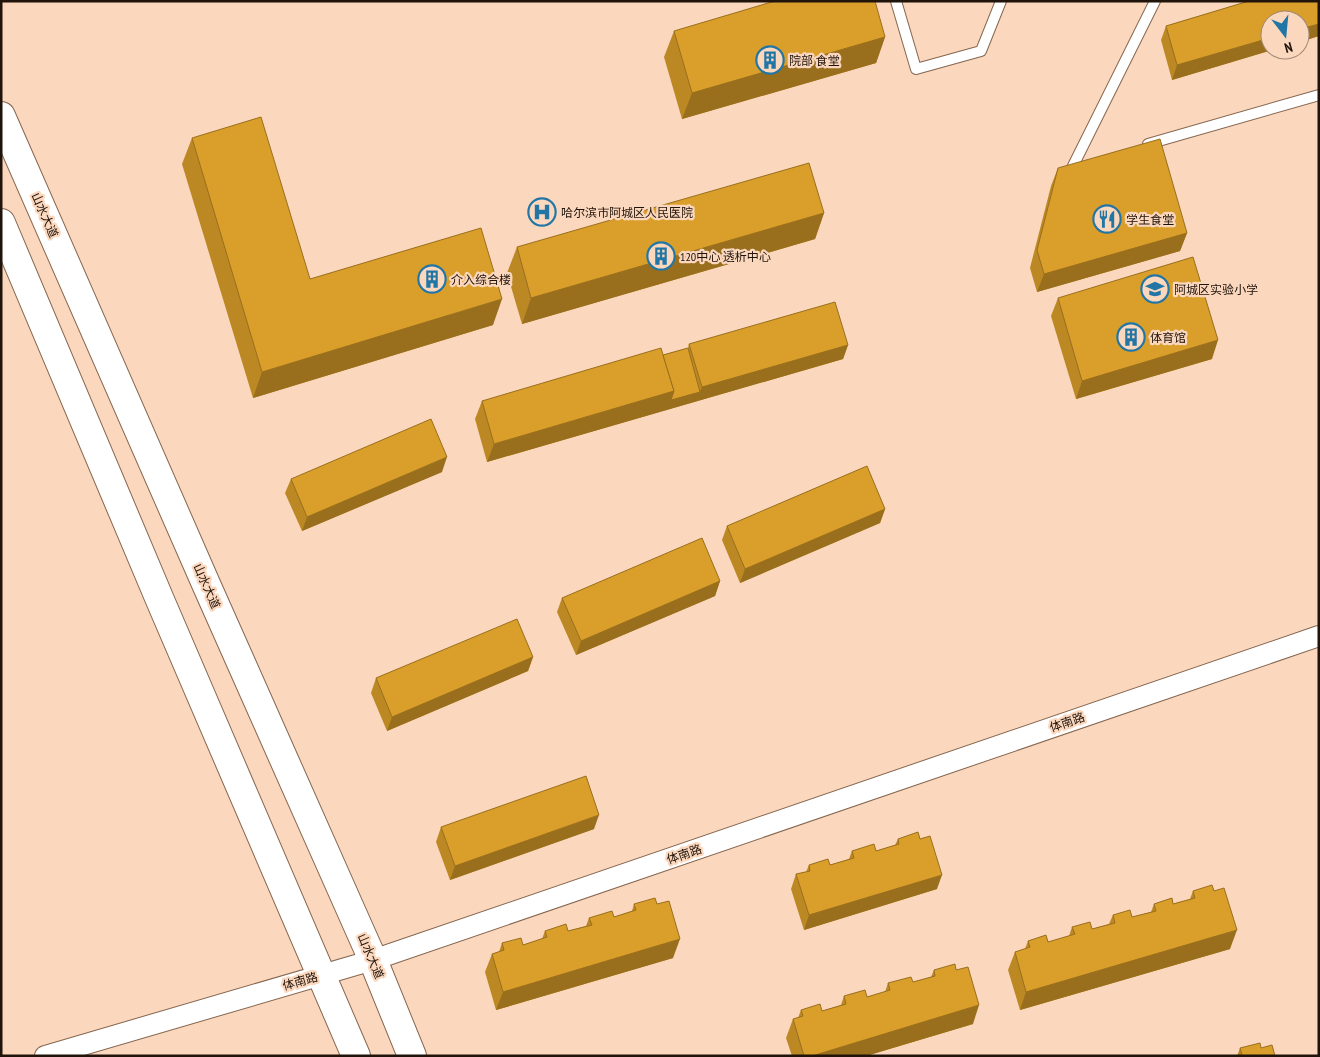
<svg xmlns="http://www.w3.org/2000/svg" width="1320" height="1057" viewBox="0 0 1320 1057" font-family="'PT Sans Narrow','Noto Sans SC',sans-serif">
  <rect width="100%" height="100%" fill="#fad7bd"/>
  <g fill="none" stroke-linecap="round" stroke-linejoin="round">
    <g stroke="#85664f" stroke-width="12">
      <g id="service">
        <path d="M896 1 916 69 981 51 1001 1"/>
        <path d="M1148 144 1319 95"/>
        <path d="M1073 166 1155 1"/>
      </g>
    </g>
    <g stroke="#85664f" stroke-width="22">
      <path id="minor" d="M45 1056 373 960 1319 636"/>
    </g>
    <g stroke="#85664f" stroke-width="30">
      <g id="secondary">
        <path d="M1 116 206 584 373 960 412 1056"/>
        <path d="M1 223 160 600 356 1056"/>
      </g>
    </g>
    <use href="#service" stroke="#fff" stroke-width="10"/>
    <use href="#minor" stroke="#fff" stroke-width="20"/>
    <use href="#secondary" stroke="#fff" stroke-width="28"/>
  </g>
  <g fill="#bb8824">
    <path d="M1249 1H1319V36L1300 42V20H1270V50H1272L1172 80 1161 40 1166 26Z"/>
    <path d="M674 31 885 37 876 63 682 119 664 57Z"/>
    <path d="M192 138 310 279 493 325 253 398 182 164Z"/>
    <path d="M1058 168 1187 233 1180 251 1037 292 1030 268 1051 186Z"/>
    <path d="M824 213 815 239 522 324 507 273 517 247Z"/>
    <path d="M1058 298 1212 359 1076 399 1051 316Z"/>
    <path d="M689 344 848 345 843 359 487 462 475 419 482 401 663 355 688 348Z"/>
    <path d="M442 472 302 531 285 493 291 479Z"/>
    <path d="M885 509 880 523 740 583 722 540 727 526Z"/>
    <path d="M720 581 715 596 576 655 557 612 562 598Z"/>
    <path d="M533 657 528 671 387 731 371 693 376 678Z"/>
    <path d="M441 827 594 829 450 880 436 842Z"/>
    <path d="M898 839 937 889 804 930 791 889 796 874 806 872 809 865H830L849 859 852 851H876L895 845Z"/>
    <path d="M1193 891 1230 949 1020 1010 1008 970 1015 952 1025 949 1028 941 1048 942 1069 936 1072 927 1092 929 1109 924 1113 915 1132 917 1151 912 1154 904H1173L1190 899Z"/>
    <path d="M634 904 673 958 496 1010 485 972 492 954 499 952 502 943 523 945 542 939 545 931H568L586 926 589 918 614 917 632 911Z"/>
    <path d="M934 970 973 1024 866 1056H792L786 1038 793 1019 798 1018 801 1010 822 1011 841 1005 844 996 867 997 885 992 888 983 913 982 931 977Z"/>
    <path d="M1240 1048H1261L1275 1056H1237Z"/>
  </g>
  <g fill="#996f1d">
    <path d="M1319 24V36L1300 42V29Z"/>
    <path d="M885 37 876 63 682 119 692 93Z"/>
    <path d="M1270 38V50H1272L1172 80 1177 65Z"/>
    <path d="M824 213 815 239 522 324 531 298Z"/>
    <path d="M1187 233 1180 251 1037 292 1044 274Z"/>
    <path d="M502 299 493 325 253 398 262 372Z"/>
    <path d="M1218 340 1212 359 1076 399 1082 381Z"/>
    <path d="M848 345 843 359 487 462 494 444 674 391 700 392 702 387Z"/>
    <path d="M447 457 442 472 302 531 307 517Z"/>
    <path d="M885 509 880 523 740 583 745 569Z"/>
    <path d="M720 581 715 596 576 655 581 641Z"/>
    <path d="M533 657 528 671 387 731 392 717Z"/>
    <path d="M599 815 594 829 450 880 455 866Z"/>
    <path d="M942 875 937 889 804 930 809 915Z"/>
    <path d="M1237 930 1230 949 1020 1010 1026 992Z"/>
    <path d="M680 939 673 958 496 1010 503 992Z"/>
    <path d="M979 1005 973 1024 866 1056H812Z"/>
  </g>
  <g fill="#da9e2a" stroke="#996f1d">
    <path d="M775 1H875L885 37 692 93 674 31Z"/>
    <path d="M1249 1H1319V24L1300 29V20H1270V38L1177 65 1166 26Z"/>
    <path d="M261 117 310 279 481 228 502 299 262 372 192 138Z"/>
    <path d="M1160 139 1187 233 1044 274 1037 250 1058 168Z"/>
    <path d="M809 163 824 213 531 298 517 247Z"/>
    <path d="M1193 257 1218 340 1082 381 1058 298Z"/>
    <path d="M835 302 848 345 702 387 689 344Z"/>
    <path d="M661 348 674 391 494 444 482 401Z"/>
    <path d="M688 348 700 392 671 400 674 391 663 355Z"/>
    <path d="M431 419 447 457 307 517 291 479Z"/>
    <path d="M867 466 885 509 745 569 727 526Z"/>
    <path d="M702 538 720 581 581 641 562 598Z"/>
    <path d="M517 619 533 657 392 717 376 678Z"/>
    <path d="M586 776 599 815 455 866 441 827Z"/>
    <path d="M918 832 920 839 930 836 942 875 809 915 796 874 810 871 809 865 828 859 830 865 854 858 852 851 874 844 876 851 899 844 898 839Z"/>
    <path d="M1212 885 1214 891 1224 888 1237 930 1026 992 1015 952 1030 947 1028 941 1046 935 1048 942 1075 934 1072 927 1090 922 1092 929 1115 923 1113 915 1130 910 1132 917 1156 911 1154 904 1172 898 1173 904 1195 898 1193 891Z"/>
    <path d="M655 898 657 904 669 901 680 939 503 992 492 954 504 950 502 943 521 938 523 945 547 937 545 931 566 924 568 931 592 925 589 918 612 911 614 917 636 910 634 904Z"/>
    <path d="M955 964 956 970 968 967 979 1005 812 1056H804L793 1019 803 1016 801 1010 820 1004 822 1011 846 1004 844 996 865 990 867 997 890 990 888 983 911 977 913 982 935 976 934 970Z"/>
    <path d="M1260 1043 1261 1048 1272 1045 1275 1056H1241L1242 1055 1240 1048Z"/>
  </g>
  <defs>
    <g id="building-ring" transform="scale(1.4375)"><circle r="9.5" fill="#fad7bd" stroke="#2176a6" stroke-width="1.5"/><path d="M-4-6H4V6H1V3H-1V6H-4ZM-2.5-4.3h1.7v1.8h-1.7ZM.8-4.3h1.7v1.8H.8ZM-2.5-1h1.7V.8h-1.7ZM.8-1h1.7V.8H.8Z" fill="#2176a6"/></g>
    <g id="hospital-ring" transform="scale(1.4375)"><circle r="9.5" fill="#fad7bd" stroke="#2176a6" stroke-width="1.5"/><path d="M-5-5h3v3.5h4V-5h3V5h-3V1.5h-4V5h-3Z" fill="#2176a6"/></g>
    <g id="restaurant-ring" transform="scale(1.4375)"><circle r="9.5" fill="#fad7bd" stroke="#2176a6" stroke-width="1.5"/><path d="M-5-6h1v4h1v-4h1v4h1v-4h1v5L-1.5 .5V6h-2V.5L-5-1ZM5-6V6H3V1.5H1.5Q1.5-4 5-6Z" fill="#2176a6"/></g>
    <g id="school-ring" transform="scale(1.4375)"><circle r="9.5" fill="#fad7bd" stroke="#2176a6" stroke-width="1.5"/><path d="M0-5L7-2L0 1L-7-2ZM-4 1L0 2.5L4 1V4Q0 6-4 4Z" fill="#2176a6"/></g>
  </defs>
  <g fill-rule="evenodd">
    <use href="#building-ring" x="770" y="60"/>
    <use href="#hospital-ring" x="542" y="212"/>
    <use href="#restaurant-ring" x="1107" y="219"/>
    <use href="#building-ring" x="661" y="256"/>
    <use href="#building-ring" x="432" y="279"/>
    <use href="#school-ring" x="1155" y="289"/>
    <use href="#building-ring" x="1131" y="337"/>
  </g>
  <g text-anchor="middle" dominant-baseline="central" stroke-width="4.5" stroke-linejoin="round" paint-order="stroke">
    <g font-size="12" fill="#1f130a" stroke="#fad7bd" text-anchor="start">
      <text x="789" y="60">院部 食堂</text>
      <text x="561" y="212">哈尔滨市阿城区人民医院</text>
      <text x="1126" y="219">学生食堂</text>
      <text x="680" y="256">120中心 透析中心</text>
      <text x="451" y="279">介入综合楼</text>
      <text x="1174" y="289">阿城区实验小学</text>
      <text x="1150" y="337">体育馆</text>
    </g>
    <g font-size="12" fill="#1f130a" stroke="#fad7bd">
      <text transform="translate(45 215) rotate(66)">山水大道</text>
      <text transform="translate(207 586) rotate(66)">山水大道</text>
      <text transform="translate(1067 722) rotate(-19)">体南路</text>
      <text transform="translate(684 854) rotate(-19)">体南路</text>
      <text transform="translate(371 956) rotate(67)">山水大道</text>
      <text transform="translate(300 981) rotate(-16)">体南路</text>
    </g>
  </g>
  <rect width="1320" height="1057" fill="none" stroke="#1f130a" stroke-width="5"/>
  <g transform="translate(1285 35) rotate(164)"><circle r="24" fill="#fad7bd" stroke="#a28975"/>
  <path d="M0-4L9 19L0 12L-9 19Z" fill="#2176a6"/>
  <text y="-8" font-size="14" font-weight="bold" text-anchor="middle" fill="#1f130a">N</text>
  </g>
</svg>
